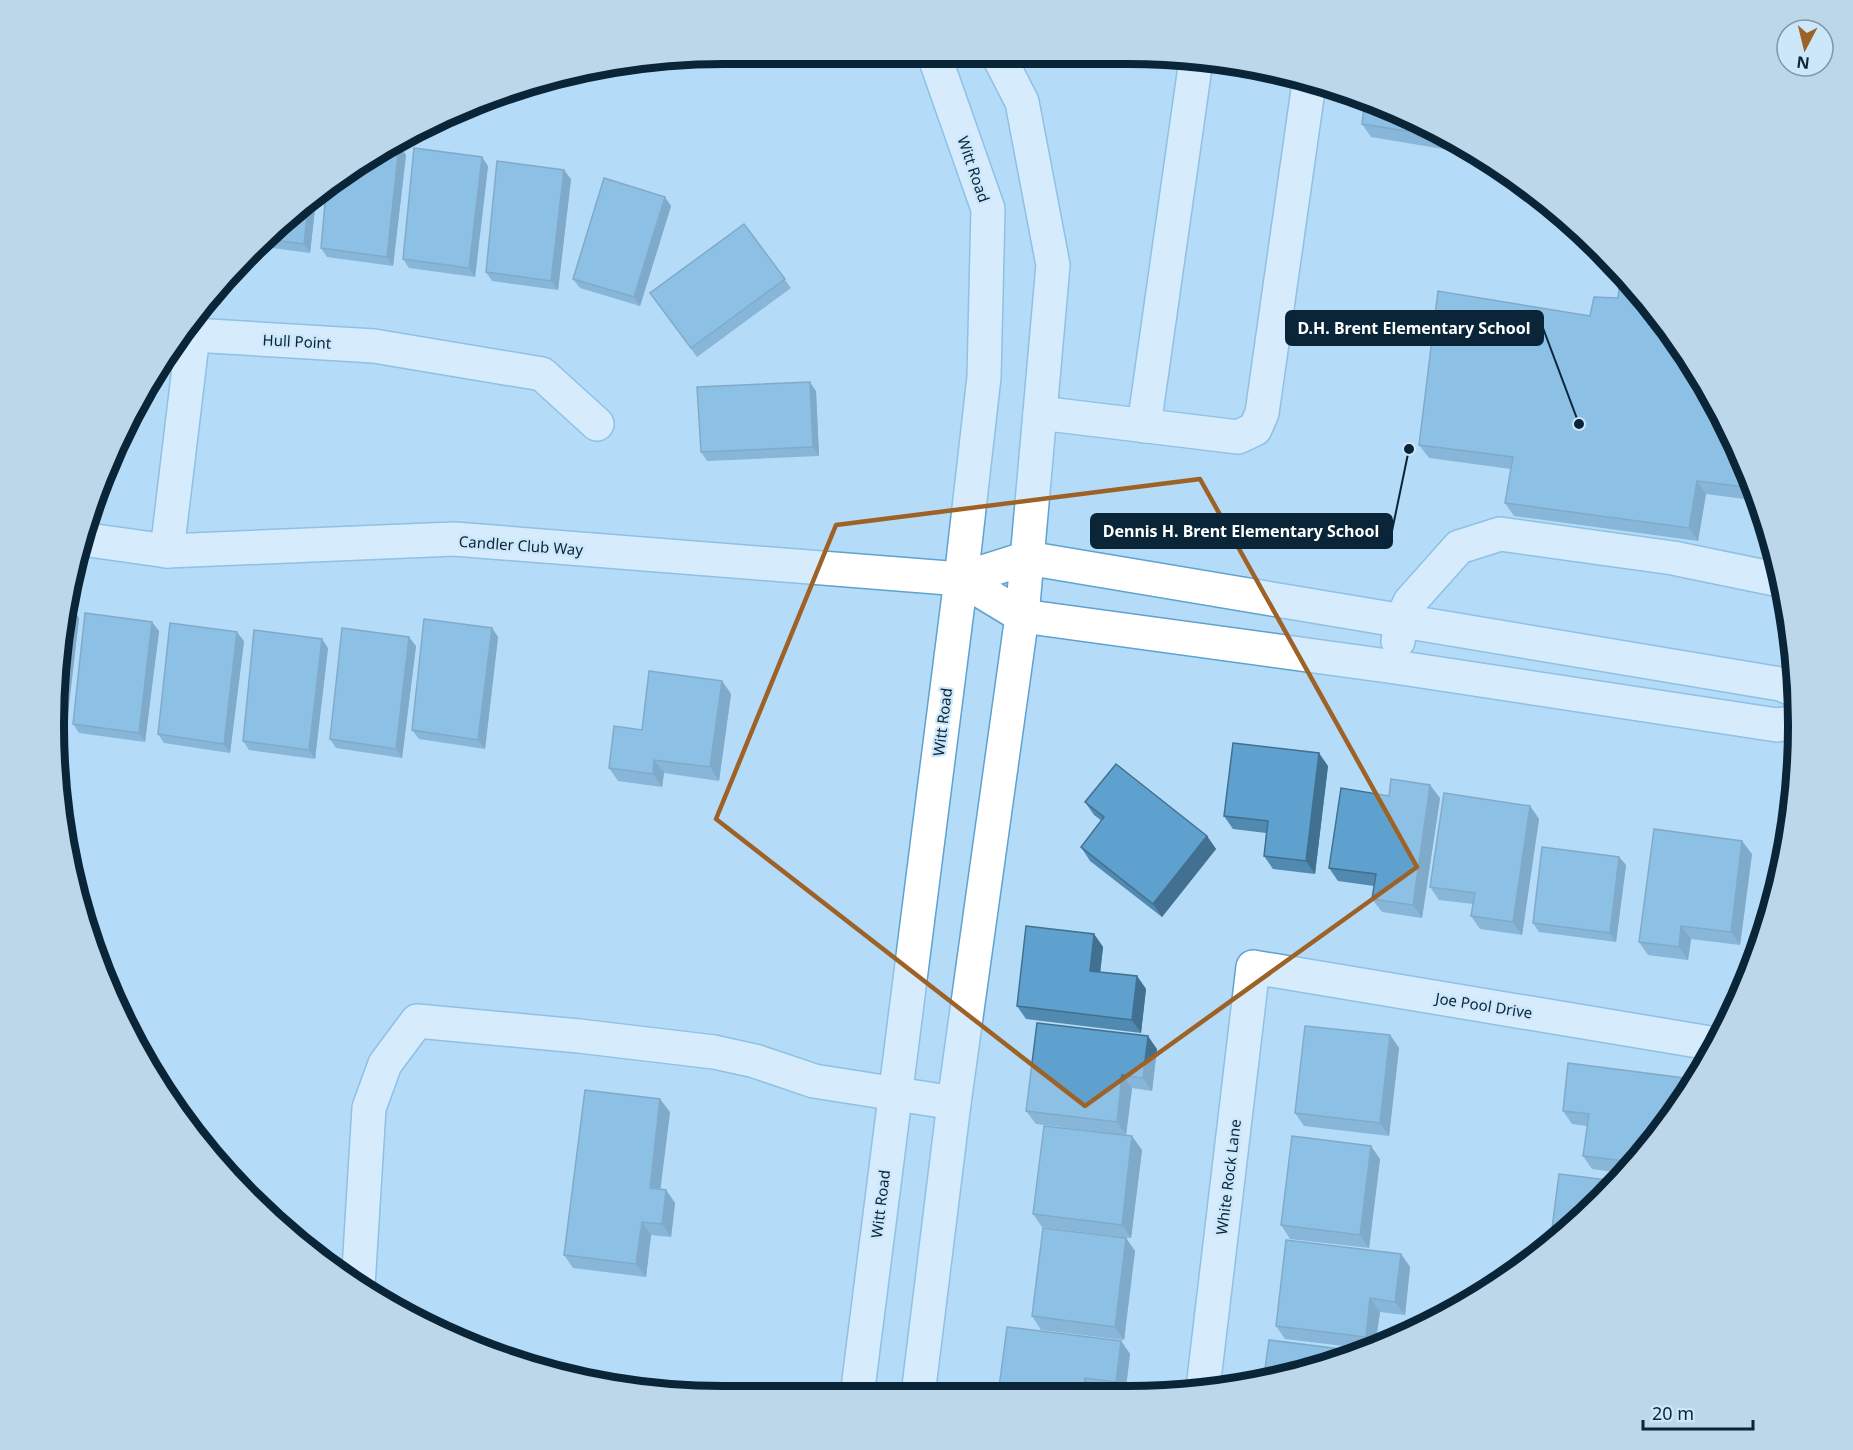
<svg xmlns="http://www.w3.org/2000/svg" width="1853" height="1450" viewBox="0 0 1853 1450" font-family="'Noto Sans',sans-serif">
  <rect width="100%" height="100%" fill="#b4dbf8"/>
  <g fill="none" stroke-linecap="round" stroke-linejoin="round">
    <g stroke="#5fa2cf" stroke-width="36">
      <g id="minor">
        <path d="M1040 413 1238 437 1255 429 1262 413 1309 83"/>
        <path d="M1144 426 1196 60"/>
        <path d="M82 539 167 551 454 539 961 579 1027 558 1780 684 1795 690"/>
        <path d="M167 551 193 335 374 346 542 374 597 424"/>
        <path d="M961 579 1022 616 1395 667 1777 725 1796 722"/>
        <path d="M1398 641 1401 621 1410 602 1459 547 1500 534 1673 558 1780 580"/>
        <path d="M358 1286 369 1108 385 1064 417 1021 579 1036 714 1052 755 1061 814 1081 954 1103"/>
        <path d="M1203 1388 1253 967 1716 1044"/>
        <path d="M918 1395 954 1103 1022 616 1053 265 1022 102 998 55"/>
        <path d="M857 1396 961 579 984 377 988 209 934 55"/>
      </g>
    </g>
    <use href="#minor" stroke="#fff" stroke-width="33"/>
  </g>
  <g fill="#518ab1">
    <path d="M1365 99 1463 144 1479 155 1371 137 1362 124Z"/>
    <path d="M399 146 406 155 393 266 327 257 321 248Z"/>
    <path d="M488 166 475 277 409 268 403 259Z"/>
    <path d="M571 179 558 290 492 281 486 272Z"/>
    <path d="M316 200 310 253 257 246Z"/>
    <path d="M671 206 640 306 580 288 573 279Z"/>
    <path d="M744 224 791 288 697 357 650 293Z"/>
    <path d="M1618 298 1709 389 1760 501 1706 494 1698 541 1514 516 1505 503 1511 469 1429 458 1419 445 1590 316Z"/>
    <path d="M816 391 819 456 707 461 701 452Z"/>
    <path d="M69 609 79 618 66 730 54 728V725Z"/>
    <path d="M492 628 498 637 485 749 419 739 412 730Z"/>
    <path d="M159 631 145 742 79 733 73 724Z"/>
    <path d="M244 641 230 753 164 743 158 734Z"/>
    <path d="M416 646 402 758 336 748 330 739Z"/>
    <path d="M328 648 315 759 249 750 243 741Z"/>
    <path d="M722 681 731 694 719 781 664 773 662 787 618 781 609 768 642 730Z"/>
    <path d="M1328 766 1315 874 1273 869 1264 856 1266 833 1233 829 1224 816Z"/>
    <path d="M1389 796 1440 798 1422 918 1382 912 1372 899 1374 886 1338 881 1329 868Z"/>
    <path d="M1085 802 1207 836 1216 849 1162 917 1090 861 1081 847 1102 821 1094 815Z"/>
    <path d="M1530 806 1539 819 1522 935 1480 929 1471 916 1473 904 1439 900 1430 887Z"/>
    <path d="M1752 854 1740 945 1691 939 1688 960 1648 955 1639 942Z"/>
    <path d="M1619 857 1626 865 1616 942 1539 932 1533 923Z"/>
    <path d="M1094 934 1103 947 1100 972 1137 976 1146 989 1141 1033 1026 1019 1017 1006Z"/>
    <path d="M1390 1035 1399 1048 1389 1136 1304 1126 1295 1113Z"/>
    <path d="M1157 1049 1152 1091 1132 1088 1126 1135 1036 1124 1026 1111Z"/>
    <path d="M1568 1063 1661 1133 1623 1173 1592 1169 1583 1156 1587 1126 1572 1124 1563 1111Z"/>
    <path d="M670 1112 660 1189 666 1190 675 1203 671 1237 651 1235 646 1277 573 1268 564 1255Z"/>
    <path d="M1142 1150 1131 1238 1042 1227 1033 1214Z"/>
    <path d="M1380 1159 1369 1248 1290 1239 1281 1225Z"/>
    <path d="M1126 1238 1135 1251 1124 1340 1041 1330 1032 1316Z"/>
    <path d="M1401 1254 1410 1267 1405 1315 1380 1312 1375 1346 1369 1349 1285 1339 1276 1326Z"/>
    <path d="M1121 1341 1130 1354 1125 1395 1094 1391V1395H998Z"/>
  </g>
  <g fill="#427090">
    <path d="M399 146 406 155 393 266 387 257Z"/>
    <path d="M482 157 488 166 475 277 469 268Z"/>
    <path d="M564 170 571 179 558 290 551 281Z"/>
    <path d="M665 197 671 206 640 306 634 297Z"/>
    <path d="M316 200 310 253 304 244 308 207Z"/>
    <path d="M810 382 816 391 819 456 813 447Z"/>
    <path d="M1697 481 1706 494 1698 541 1689 528Z"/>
    <path d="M73 609 79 618 66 730 60 721Z"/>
    <path d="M152 622 159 631 145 742 139 733Z"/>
    <path d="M492 628 498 637 485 749 478 740Z"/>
    <path d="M237 632 244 641 230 753 224 744Z"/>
    <path d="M409 637 416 646 402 758 396 749Z"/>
    <path d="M322 639 328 648 315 759 309 750Z"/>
    <path d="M722 681 731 694 719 781 710 767Z"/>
    <path d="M1319 753 1328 766 1315 874 1306 861Z"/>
    <path d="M654 760 664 773 662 787 653 774Z"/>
    <path d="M1430 785 1440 798 1422 918 1413 905Z"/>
    <path d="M1530 806 1539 819 1522 935 1513 922Z"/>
    <path d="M1207 836 1216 849 1162 917 1153 904Z"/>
    <path d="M1742 841 1752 854 1740 945 1731 932Z"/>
    <path d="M1619 857 1626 865 1616 942 1610 933Z"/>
    <path d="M1681 926 1691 939 1688 960 1679 947Z"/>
    <path d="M1094 934 1103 947 1099 984 1090 971Z"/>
    <path d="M1137 976 1146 989 1141 1033 1132 1020Z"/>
    <path d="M1390 1035 1399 1048 1389 1136 1380 1123Z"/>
    <path d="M1148 1036 1157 1049 1152 1091 1143 1078Z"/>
    <path d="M1122 1075 1132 1088 1126 1135 1117 1122Z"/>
    <path d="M1684 1078 1690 1086 1682 1099Z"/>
    <path d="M660 1099 670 1112 659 1201 650 1188Z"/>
    <path d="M1132 1136 1142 1150 1131 1238 1122 1225Z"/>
    <path d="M1371 1146 1380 1159 1369 1248 1360 1235Z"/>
    <path d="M666 1190 675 1203 671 1237 662 1224Z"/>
    <path d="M642 1222 651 1235 646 1277 636 1264Z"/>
    <path d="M1126 1238 1135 1251 1124 1340 1115 1327Z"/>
    <path d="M1401 1254 1410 1267 1405 1315 1395 1302Z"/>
    <path d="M1370 1298 1380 1312 1375 1346 1373 1347 1366 1337Z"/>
    <path d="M1121 1341 1130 1354 1125 1395 1116 1382Z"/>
    <path d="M1085 1378 1094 1391V1395H1083Z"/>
  </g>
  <g fill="#5ea0ce" stroke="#427090" stroke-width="1.5">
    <path d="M1365 99 1452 138 1362 124Z"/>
    <path d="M389 144 399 146 387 257 321 248 326 192Z"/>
    <path d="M414 148 482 157 469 268 403 259Z"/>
    <path d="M497 161 564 170 551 281 486 272Z"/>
    <path d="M604 178 665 197 634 297 573 279Z"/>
    <path d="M308 207 304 244 266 239Z"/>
    <path d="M744 224 785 279 691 348 650 293Z"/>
    <path d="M1621 272 1632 282 1709 389 1754 488 1697 481 1689 528 1505 503 1513 457 1419 445 1438 291 1590 316 1594 297 1618 298Z"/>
    <path d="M810 382 813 447 701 452 697 387Z"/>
    <path d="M69 609H73L60 721 55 720Z"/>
    <path d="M85 613 152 622 139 733 73 724Z"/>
    <path d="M424 619 492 628 478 740 412 730Z"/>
    <path d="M170 623 237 632 224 744 158 734Z"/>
    <path d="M342 628 409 637 396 749 330 739Z"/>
    <path d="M254 630 322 639 309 750 243 741Z"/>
    <path d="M649 671 722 681 710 767 654 760 653 774 609 768 614 726 642 730Z"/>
    <path d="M1233 743 1319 753 1306 861 1264 856 1268 821 1224 816Z"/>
    <path d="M1116 764 1207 836 1153 904 1081 847 1104 817 1085 802Z"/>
    <path d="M1391 779 1430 785 1413 905 1372 899 1376 874 1329 868 1341 788 1389 796Z"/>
    <path d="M1444 793 1530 806 1513 922 1471 916 1475 893 1430 887Z"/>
    <path d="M1654 829 1742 841 1731 932 1681 926 1679 947 1639 942Z"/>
    <path d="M1542 847 1619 857 1610 933 1533 923Z"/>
    <path d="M1026 926 1094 934 1090 971 1137 976 1132 1020 1017 1006Z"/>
    <path d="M1037 1023 1148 1036 1143 1078 1122 1075 1117 1122 1026 1111Z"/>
    <path d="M1305 1026 1390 1035 1380 1123 1295 1113Z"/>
    <path d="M1568 1063 1684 1078 1682 1099 1661 1133 1633 1162 1583 1156 1589 1114 1563 1111Z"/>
    <path d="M585 1090 660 1099 650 1188 666 1190 662 1224 642 1222 636 1264 564 1255Z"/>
    <path d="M1044 1126 1132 1136 1122 1225 1033 1214Z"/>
    <path d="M1292 1136 1371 1146 1360 1235 1281 1225Z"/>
    <path d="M1559 1174 1616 1181 1571 1229 1550 1244Z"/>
    <path d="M1043 1228 1126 1238 1115 1327 1032 1316Z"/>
    <path d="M1286 1240 1401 1254 1395 1302 1370 1298 1366 1337 1276 1326Z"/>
    <path d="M1007 1327 1121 1341 1116 1382 1085 1378 1083 1395H998Z"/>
    <path d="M1269 1340 1356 1351 1355 1355 1343 1360 1264 1376Z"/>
  </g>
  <path d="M0 0H1853V1450H0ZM1200 479 1417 867 1085 1106 716 819 836 525Z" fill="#b4dbf8" fill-opacity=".55" fill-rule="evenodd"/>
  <path fill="none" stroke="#9e6126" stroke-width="4.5" stroke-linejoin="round" d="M1200 479 1417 867 1085 1106 716 819 836 525Z"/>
  <g text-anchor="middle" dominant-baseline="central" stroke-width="4.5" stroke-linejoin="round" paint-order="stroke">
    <g font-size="15" fill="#092537" stroke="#cce6fa">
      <text transform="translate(974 169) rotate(71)">Witt Road</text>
      <text transform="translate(297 341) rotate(3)">Hull Point</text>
      <text transform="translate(521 545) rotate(4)">Candler Club Way</text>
      <text transform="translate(942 722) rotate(-83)">Witt Road</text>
      <text transform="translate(1484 1005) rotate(9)">Joe Pool Drive</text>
      <text transform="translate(1228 1177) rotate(-83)">White Rock Lane</text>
      <text transform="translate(880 1204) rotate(-83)">Witt Road</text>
    </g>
  </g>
  <path d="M0 0H1853V1450H0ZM724 64H1128A660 660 0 0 1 1788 724V726A660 660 0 0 1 1128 1386H724A660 660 0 0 1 64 726V724A660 660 0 0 1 724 64Z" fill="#bcd7ea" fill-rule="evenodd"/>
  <path fill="none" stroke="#092537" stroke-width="8" d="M724 64H1128A660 660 0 0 1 1788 724V726A660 660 0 0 1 1128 1386H724A660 660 0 0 1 64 726V724A660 660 0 0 1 724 64Z"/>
  <path fill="none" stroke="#092537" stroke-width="2" d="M1579 424L1543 328M1409 449L1392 531"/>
  <g fill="#092537" stroke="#cce6fa" stroke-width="2">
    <circle cx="1579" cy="424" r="6"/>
    <circle cx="1409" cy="449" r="6"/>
  </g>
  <g fill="#092537" stroke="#092537" stroke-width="2">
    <rect x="1286" y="311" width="257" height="34" rx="6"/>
    <rect x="1091" y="514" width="301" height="34" rx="6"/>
  </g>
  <g font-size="16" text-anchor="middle" font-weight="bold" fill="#fff">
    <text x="1414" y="334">D.H. Brent Elementary School</text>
    <text x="1241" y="537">Dennis H. Brent Elementary School</text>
  </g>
  <g transform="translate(1805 48) rotate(187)"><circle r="28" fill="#cce6fa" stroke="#7e99ac" stroke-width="1.5"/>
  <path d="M0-4.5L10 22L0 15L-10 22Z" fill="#9e6126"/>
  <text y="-9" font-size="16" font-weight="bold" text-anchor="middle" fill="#092537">N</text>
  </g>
  <path d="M1643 1420v9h110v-9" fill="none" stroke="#092537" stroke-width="3"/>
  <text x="1652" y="1420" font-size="18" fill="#092537" stroke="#cce6fa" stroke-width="4.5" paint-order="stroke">20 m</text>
</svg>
